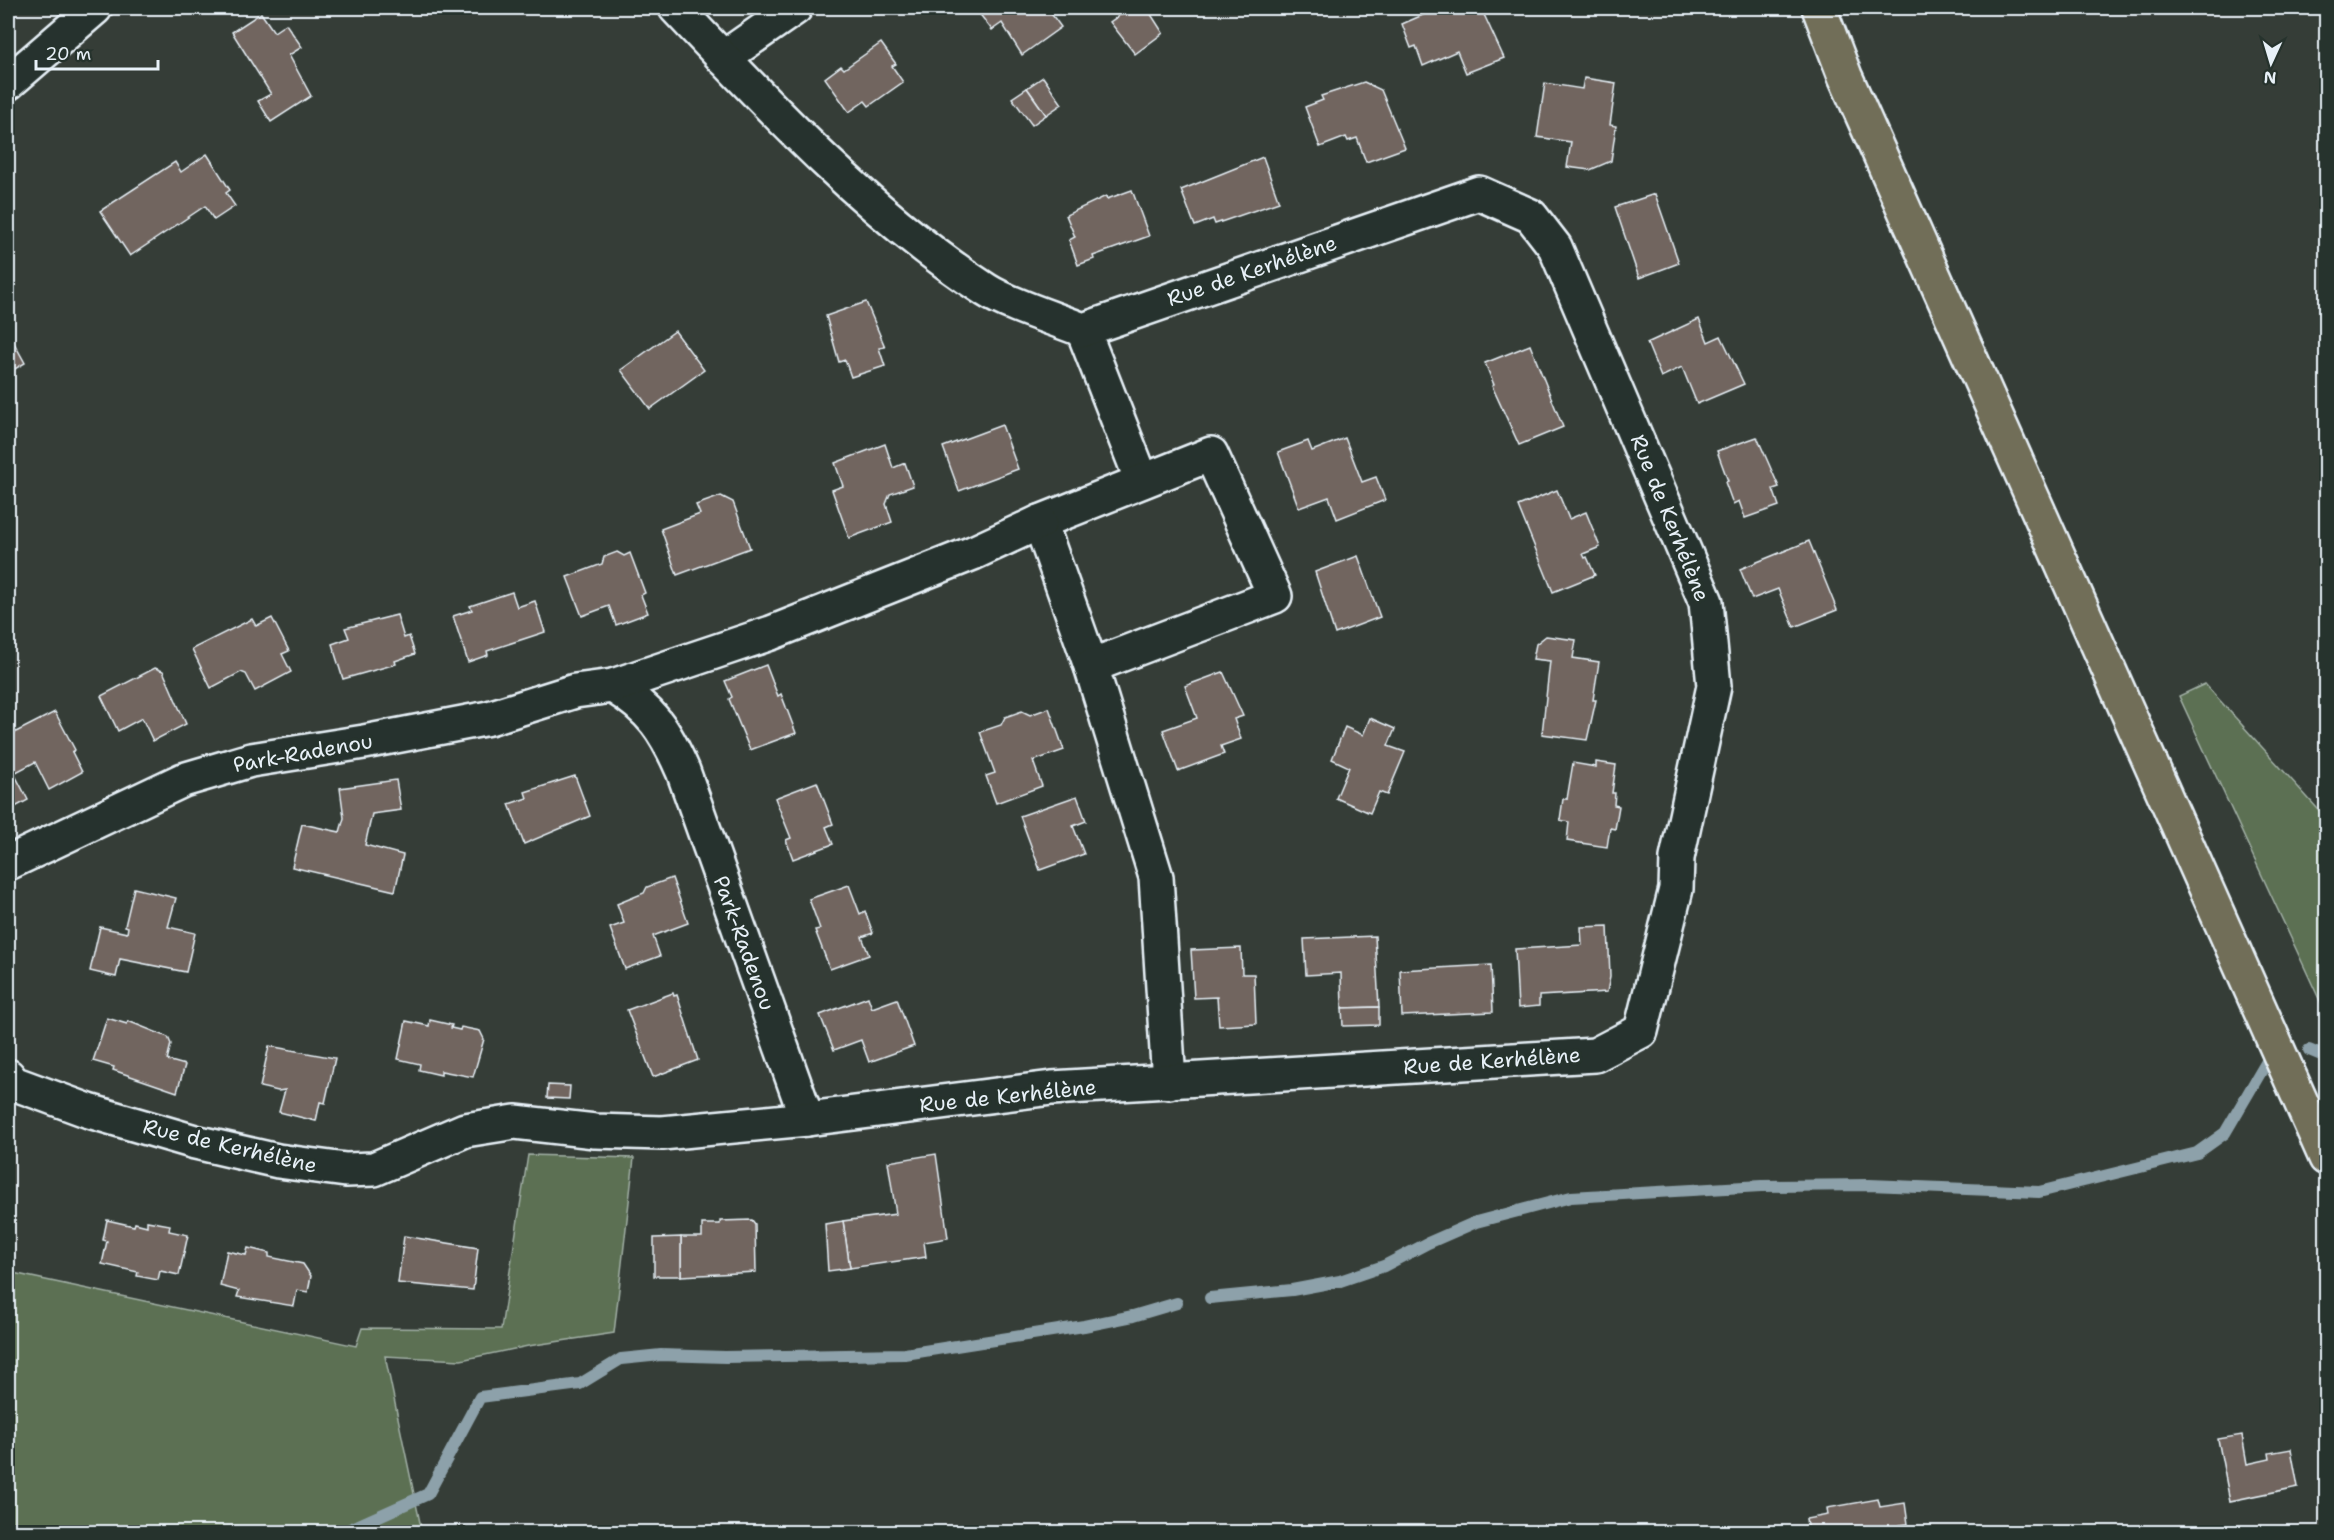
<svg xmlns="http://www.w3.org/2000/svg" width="2334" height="1540" viewBox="0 0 2334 1540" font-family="'Shantell Sans',sans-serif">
  <rect width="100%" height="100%" fill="#353d37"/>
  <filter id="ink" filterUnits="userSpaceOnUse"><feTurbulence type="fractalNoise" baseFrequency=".0167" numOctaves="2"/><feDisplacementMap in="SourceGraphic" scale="12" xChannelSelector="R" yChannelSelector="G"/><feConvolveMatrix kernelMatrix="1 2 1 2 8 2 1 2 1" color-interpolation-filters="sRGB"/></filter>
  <g filter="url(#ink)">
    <g fill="#5b7053" stroke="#a2b0a6" stroke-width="1.5">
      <path d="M2205 684 2326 818V1014L2179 696Z"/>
      <path d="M528 1155 634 1158 614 1333 528 1346 461 1360 385 1356 422 1532H8V1272L356 1346 362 1328 501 1329Z"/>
    </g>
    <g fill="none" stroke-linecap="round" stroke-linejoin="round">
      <g stroke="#8da1aa" stroke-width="12">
        <path d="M2309 1050 2326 1057"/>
        <path d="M1210 1298 1292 1290 1340 1281 1384 1266 1428 1243 1476 1222 1571 1197 1761 1186 1870 1185 2039 1192 2197 1153 2225 1133 2273 1051"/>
        <path d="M350 1529 428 1494 480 1397 580 1384 621 1359 661 1355 725 1357 905 1354 1084 1326 1133 1316 1177 1303"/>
      </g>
    </g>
    <g fill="#71655e" stroke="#e8f1f8" stroke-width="1.5">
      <path d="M975 8H1047L1061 27 1022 55 1002 23 992 30Z"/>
      <path d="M1130 8H1147L1163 33 1135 54 1110 22Z"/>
      <path d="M1439 8H1457L1459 12 1481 8 1504 58 1466 73 1457 51 1423 66 1416 46 1411 48 1402 24Z"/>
      <path d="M261 13 274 32 286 24 302 47 289 55 311 96 271 122 258 101 271 94 232 32Z"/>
      <path d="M881 43 896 64 892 66 903 82 869 106 865 101 849 112 825 78 841 66 844 69Z"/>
      <path d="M1043 77 1062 104 1046 115 1027 88Z"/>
      <path d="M1584 78 1616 83 1610 125 1616 126 1611 161 1590 170 1567 167 1571 142 1537 137 1545 83 1582 89Z"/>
      <path d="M1364 82 1381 90 1405 148 1366 162 1357 138 1348 141 1346 137 1320 147 1305 107 1323 100 1321 96Z"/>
      <path d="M1027 88 1046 115 1032 125 1012 98Z"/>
      <path d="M207 154 230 190 226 193 235 206 214 220 205 206 130 256 100 211 175 162 181 172Z"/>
      <path d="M1263 157 1279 202 1215 224 1213 219 1195 226 1181 190Z"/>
      <path d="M1132 190 1149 236 1093 256 1094 259 1078 265 1069 240 1075 237 1066 215 1106 196 1107 199Z"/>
      <path d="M1655 194 1679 263 1639 278 1615 207Z"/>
      <path d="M866 302 885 347 879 348 885 366 851 377 845 360 839 362 826 316Z"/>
      <path d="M1699 319 1708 342 1721 336 1744 384 1697 404 1682 367 1661 377 1647 343Z"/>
      <path d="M675 331 704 370 650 409 621 370Z"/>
      <path d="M8 332 25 363 8 373Z"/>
      <path d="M1530 345 1563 427 1519 445 1492 386 1494 385 1485 363Z"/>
      <path d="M1002 425 1018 469 959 491 943 447Z"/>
      <path d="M1757 437 1779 487 1773 489 1779 506 1745 518 1739 501 1733 504 1725 482 1728 481 1717 451Z"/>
      <path d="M1345 438 1362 482 1376 477 1385 500 1337 519 1329 497 1299 508 1278 452 1308 441 1312 451Z"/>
      <path d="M885 444 893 468 905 463 913 486 890 494 886 504 892 522 849 538 832 490 843 486 835 463Z"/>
      <path d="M1557 490 1569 519 1586 512 1600 547 1583 554 1585 558 1587 557 1595 575 1553 592 1518 506Z"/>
      <path d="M721 496 733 502 750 548 677 575 661 529 700 514 696 505Z"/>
      <path d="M1809 541 1837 610 1794 627 1778 589 1752 599 1740 569Z"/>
      <path d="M617 552 624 556 630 553 645 593 641 595 648 613 616 625 609 606 582 616 567 577 602 564 604 557Z"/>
      <path d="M1358 556 1380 617 1335 634 1315 572Z"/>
      <path d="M512 592 517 607 535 601 545 632 487 651 488 655 468 662 453 616 472 610 470 606Z"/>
      <path d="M397 615 404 638 409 636 415 654 395 661 396 664 343 679 332 644 349 638 345 628Z"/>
      <path d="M272 618 289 651 282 654 291 672 255 691 246 674 241 672 211 688 192 649 252 619 256 626Z"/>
      <path d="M1546 636 1576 640 1573 658 1599 662 1593 700H1596L1587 740 1542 734 1550 661 1533 659 1536 644Z"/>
      <path d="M766 665 778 696 781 694 796 733 750 750 729 699 732 697 725 681Z"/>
      <path d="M155 668 163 671 186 724 153 741 142 718 118 731 101 696Z"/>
      <path d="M1223 672 1243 716 1234 719 1241 739 1221 746 1224 754 1178 771 1163 730 1197 718 1185 686Z"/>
      <path d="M1049 708 1064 750 1033 761 1042 786 996 803 986 776 995 773 980 732 1001 725 1005 717 1022 711 1030 715Z"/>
      <path d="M55 712 75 750 72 752 82 772 49 790 35 762 14 773 28 800 8 811V736Z"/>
      <path d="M1370 718 1395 729 1388 746 1405 752 1387 795 1379 792 1370 813 1336 798 1349 767 1332 759 1345 727 1363 735Z"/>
      <path d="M1596 762 1616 765 1612 793H1615L1614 805 1619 806 1615 829 1610 828 1607 847 1567 841 1569 822 1560 820 1563 799H1567L1573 763 1596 767Z"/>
      <path d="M575 776 590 816 524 844 509 804 527 798 525 792Z"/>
      <path d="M396 780 401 810 372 814 365 845 403 855 395 891 292 867 302 824 340 832 344 818 340 788Z"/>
      <path d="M817 782 833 824 826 827 833 844 793 859 786 840 791 838 775 798Z"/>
      <path d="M1077 796 1086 821 1073 826 1084 854 1040 870 1020 816Z"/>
      <path d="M672 878 688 923 653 936 660 956 625 969 610 928 624 923 617 904 644 893 647 887Z"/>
      <path d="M849 885 860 914 865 911 873 933 862 937 869 955 830 969 815 930 820 929 809 899Z"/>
      <path d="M134 888 176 898 168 927 195 933 186 972 120 959 116 977 90 971 100 927 127 933 128 927 125 926Z"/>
      <path d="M1608 926 1610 977 1607 992 1539 996V1006L1518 1008 1515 949 1582 945 1581 927Z"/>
      <path d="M1375 936 1379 1007 1342 1008 1341 973 1306 975 1304 939Z"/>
      <path d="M1241 948 1242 974H1254L1256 1024 1219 1026 1217 997 1194 998 1191 950Z"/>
      <path d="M1491 965 1493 1012 1402 1016 1400 970Z"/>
      <path d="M673 993 674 996 677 995 698 1060 653 1077 627 1010Z"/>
      <path d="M868 997 872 1008 897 999 914 1046 869 1062 861 1040 834 1050 820 1015Z"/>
      <path d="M1379 1007V1025L1343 1026 1342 1008Z"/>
      <path d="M107 1018 127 1024 128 1021 168 1037 171 1044 167 1060 185 1065 177 1092 113 1070 114 1067 93 1061Z"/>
      <path d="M430 1020 452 1025 451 1028 460 1030 461 1027 480 1031 484 1039 473 1077 441 1071V1075L419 1070 420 1064 398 1059 406 1021 429 1026Z"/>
      <path d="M269 1046 335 1058 325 1103 320 1102 316 1121 279 1112 285 1090 278 1091 260 1087Z"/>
      <path d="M548 1085 570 1086 569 1099 547 1098Z"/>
      <path d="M936 1154 948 1238 924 1242 926 1257 850 1268 843 1221 896 1214 888 1162Z"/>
      <path d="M107 1220 134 1226 135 1223 147 1226V1221L170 1225 169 1231 188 1235 179 1275 160 1271 158 1280 137 1276 138 1272 102 1264 107 1241 103 1240Z"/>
      <path d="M752 1220 755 1224 756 1272 681 1276V1237H702V1224H720V1221Z"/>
      <path d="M843 1221 850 1268 828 1271 825 1224Z"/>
      <path d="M404 1236 478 1248 473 1290 398 1283Z"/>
      <path d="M681 1237V1276H654V1238Z"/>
      <path d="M248 1248 269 1253V1257L303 1264 311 1276 308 1292 297 1290 294 1306 237 1297 239 1291 220 1286 227 1251 246 1255Z"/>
      <path d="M2242 1435 2247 1464 2270 1459 2269 1453 2291 1449 2298 1487 2230 1501 2218 1439Z"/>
      <path d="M1878 1499 1880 1507 1905 1503 1908 1524 1900 1525 1901 1532H1808L1806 1519 1828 1515 1827 1508Z"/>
    </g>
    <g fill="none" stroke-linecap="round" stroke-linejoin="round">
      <g stroke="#e8f1f8" stroke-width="38">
        <g id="minor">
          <path d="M723 58 795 8"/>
          <path d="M8 83 95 8"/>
          <path d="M1083 330 1142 481"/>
          <path d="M1211 454 1275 596 1091 666 1040 522Z"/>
          <path d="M1091 666 1156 877 1169 1082"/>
          <path d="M613 686C652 710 665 730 683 771L807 1119"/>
          <path d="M8 863 183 780 251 760 364 742 489 718 575 691 613 686 771 633 973 553 1040 522"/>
          <path d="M8 1076 13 1083 89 1111 195 1142 278 1161 346 1170 374 1169 465 1130 515 1122 595 1131 662 1133 807 1119 1052 1088 1595 1055 1641 1031 1676 889 1677 858 1714 686 1706 602 1555 247 1531 216 1479 193 1083 330C1056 319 1009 305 986 290 871 216 769 107 676 8"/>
        </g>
      </g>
      <g stroke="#e8f1f8" stroke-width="38">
        <path id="major" d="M1819 8 1845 76 2326 1158"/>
      </g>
      <use href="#minor" stroke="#26332d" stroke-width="33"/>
      <use href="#major" stroke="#716e59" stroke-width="33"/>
    </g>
  </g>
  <g text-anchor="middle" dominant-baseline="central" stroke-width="6" stroke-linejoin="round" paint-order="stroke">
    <g font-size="21" fill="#e8f1f8" stroke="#26332d">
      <text transform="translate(1252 271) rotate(-19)">Rue de Kerhélène</text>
      <text transform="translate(1670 518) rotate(68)">Rue de Kerhélène</text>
      <text transform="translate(303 753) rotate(-10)">Park-Radenou</text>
      <text transform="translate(744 943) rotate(70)">Park-Radenou</text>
      <text transform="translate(1492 1061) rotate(-4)">Rue de Kerhélène</text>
      <text transform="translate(1008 1096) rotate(-6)">Rue de Kerhélène</text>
      <text transform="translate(230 1146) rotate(13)">Rue de Kerhélène</text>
    </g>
  </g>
  <rect width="2334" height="1540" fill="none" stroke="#26332d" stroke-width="30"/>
  <rect x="15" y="15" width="2304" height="1510" fill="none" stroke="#e8f1f8" stroke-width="2" filter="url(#ink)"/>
  <g transform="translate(2271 63) rotate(184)" stroke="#26332d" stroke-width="4.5" paint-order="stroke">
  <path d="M0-4.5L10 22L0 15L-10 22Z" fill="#e8f1f8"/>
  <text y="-9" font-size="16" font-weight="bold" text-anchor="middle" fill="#e8f1f8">N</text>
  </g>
  <path d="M36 60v9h122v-9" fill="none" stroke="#e8f1f8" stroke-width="3"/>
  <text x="45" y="60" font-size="18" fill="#e8f1f8" stroke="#26332d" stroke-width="4.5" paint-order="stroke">20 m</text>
</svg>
